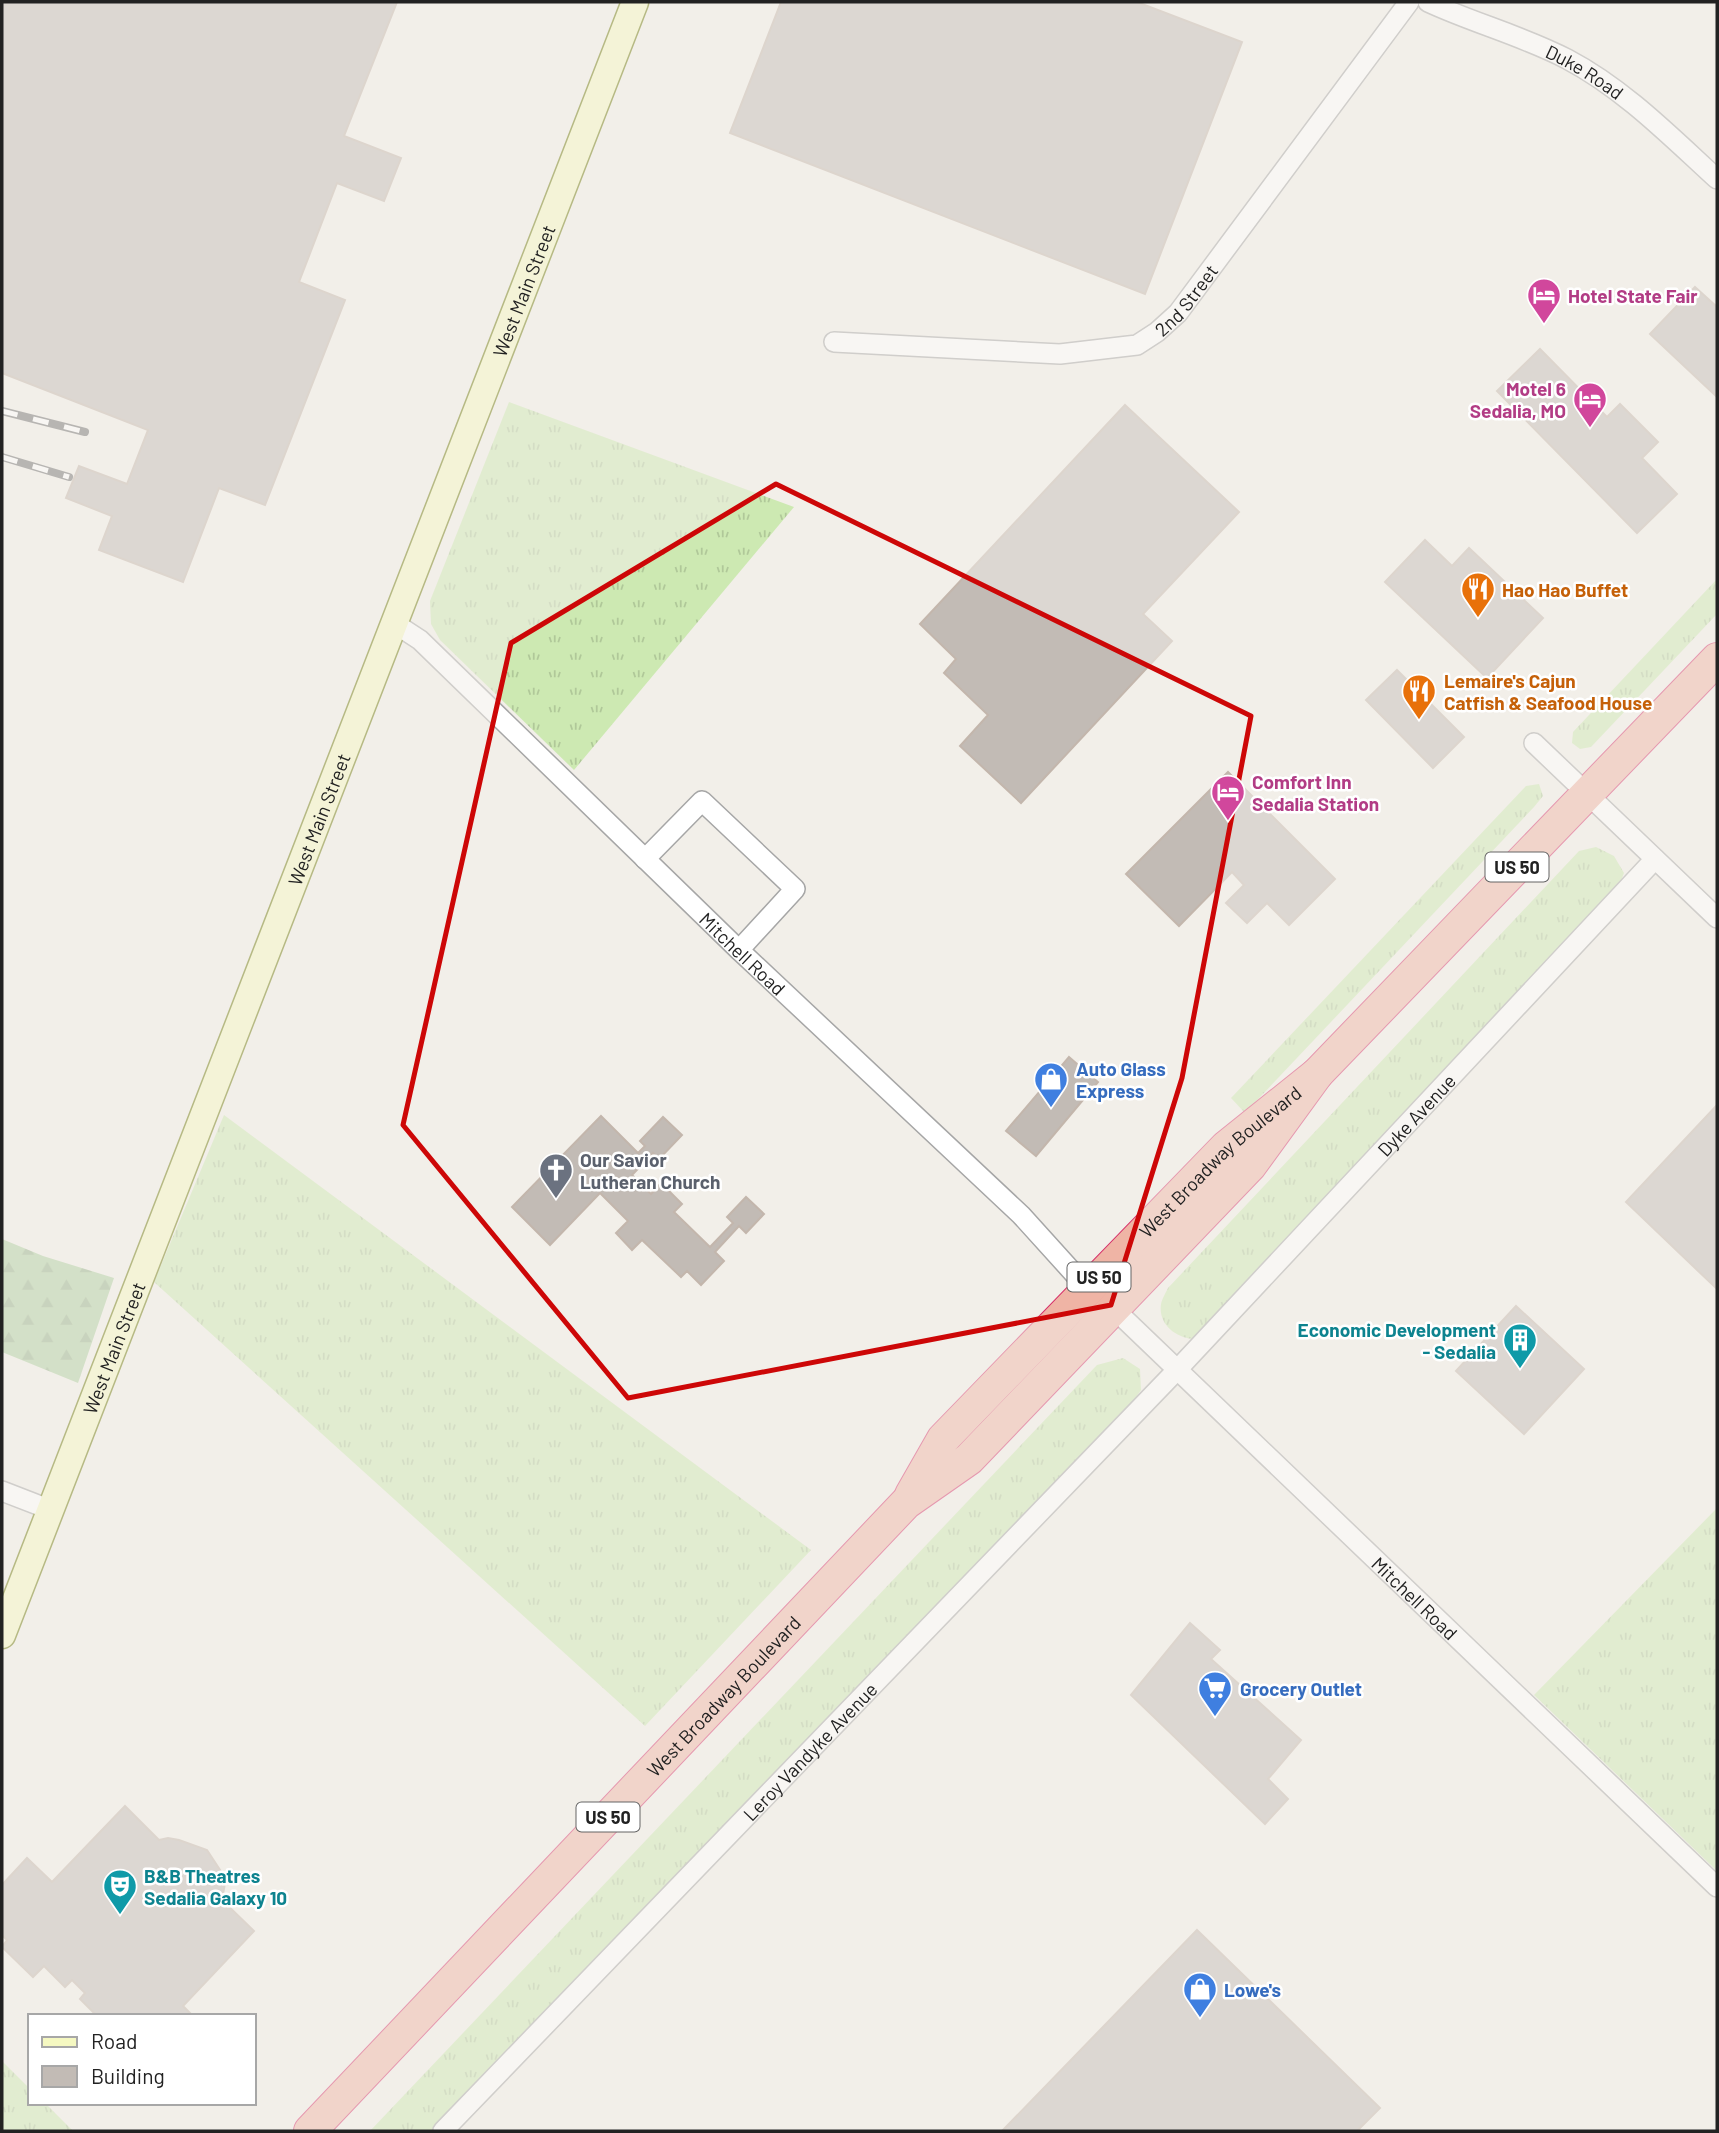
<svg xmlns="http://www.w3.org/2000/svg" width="1719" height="2133" viewBox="0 0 1719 2133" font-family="Barlow,sans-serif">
  <defs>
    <pattern id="grass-tufts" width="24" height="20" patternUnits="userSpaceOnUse" patternTransform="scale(1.75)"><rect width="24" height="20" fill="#cde9b2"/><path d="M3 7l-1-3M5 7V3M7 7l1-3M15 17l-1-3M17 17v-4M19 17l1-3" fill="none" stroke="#b0c899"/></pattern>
    <pattern id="forest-firs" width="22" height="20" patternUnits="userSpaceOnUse" patternTransform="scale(1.75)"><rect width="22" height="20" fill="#aecf9f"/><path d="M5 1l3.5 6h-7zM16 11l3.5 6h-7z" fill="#95b189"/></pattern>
  </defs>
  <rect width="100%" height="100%" fill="#f2efe9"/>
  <g fill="url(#grass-tufts)">
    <path d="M509 402 794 507 574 770 440 640 431 624 430 601Z"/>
    <path d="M1717 579V614L1591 747 1580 749 1572 743 1573 732Z"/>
    <path d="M1539 784 1543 796 1534 807 1245 1113 1231 1098 1526 786Z"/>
    <path d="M1596 847 1614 856 1624 873 1616 894 1192 1339C1175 1337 1158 1324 1161 1304 1162 1299 1166 1292 1168 1288L1579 851Z"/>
    <path d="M224 1115 811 1550 645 1726 154 1282Z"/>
    <path d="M1123 1358 1140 1369 1141 1390 1128 1409 441 2131H370L1097 1365Z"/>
    <path d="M1717 1508V1871L1534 1695Z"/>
    <path d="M2 2061 30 2089V2103H45L73 2131H2Z"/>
  </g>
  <path fill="url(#forest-firs)" d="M2 1239 43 1256 114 1278 78 1383 2 1352Z"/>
  <g fill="#c2bbb5" stroke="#c3b6ac" stroke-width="2">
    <path d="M2 2H397L344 136 401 158 384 201 337 183 299 282 345 300 265 505 219 488 183 582 99 550 112 516 66 498 79 466 127 484 148 430 2 373Z"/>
    <path d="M781 2H1137L1242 42 1145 294 730 133Z"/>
    <path d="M1695 287 1717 307V397L1650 334Z"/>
    <path d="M1540 349 1607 417 1620 404 1658 442 1642 458 1677 494 1637 533 1497 391Z"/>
    <path d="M1125 405 1239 512 1143 614 1172 641 1021 803 960 746 988 715 944 673 956 659 920 624Z"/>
    <path d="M1425 540 1452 566 1469 548 1543 618 1487 678 1385 582Z"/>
    <path d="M1397 670 1464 737 1433 768 1366 700Z"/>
    <path d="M1228 772 1335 879 1289 925 1267 903 1247 923 1226 903 1244 885 1232 872 1179 926 1126 874Z"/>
    <path d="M1069 1057 1098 1082 1036 1156 1006 1131Z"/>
    <path d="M1717 1105V1289L1626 1202Z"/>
    <path d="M601 1116 638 1153 645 1146 640 1141 663 1117 682 1135 659 1159 653 1153 632 1175 651 1194 661 1183 682 1204 674 1212 710 1247 733 1223 727 1217 746 1197 764 1214 746 1233 739 1226 715 1252 724 1261 701 1285 687 1271 681 1277 642 1240 632 1250 616 1233 628 1221 600 1193 550 1245 512 1207Z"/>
    <path d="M1516 1306 1584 1369 1524 1434 1456 1371Z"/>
    <path d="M1190 1623 1220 1650 1211 1659 1301 1740 1268 1779 1288 1799 1265 1824 1131 1695Z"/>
    <path d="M125 1806 159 1840 168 1838 179 1840 207 1850 222 1873 225 1883 222 1900 254 1931 183 2006 193 2016H97L80 1999 85 1993 72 1980 65 1987 44 1966 33 1977 2 1947 7 1940 2 1935V1885L27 1858 52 1882Z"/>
    <path d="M1197 1930 1380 2108 1357 2131H1002Z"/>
  </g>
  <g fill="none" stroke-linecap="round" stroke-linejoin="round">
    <g stroke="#a6a6a6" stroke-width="22">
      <g id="minor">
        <path id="s1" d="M1428 2C1473 23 1523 36 1567 59 1624 89 1670 136 1717 179"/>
        <path id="s2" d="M834 342 1060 354 1137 345 1157 332 1178 313 1409 2"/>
        <path id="s3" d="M394 623 420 640 739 950 1021 1215 1088 1289"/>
        <path d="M1534 743 1717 918"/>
        <path d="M645 859 702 801 795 889 739 950"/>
        <path id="s4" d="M1112 1307 1717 1887"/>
        <path d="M2 1491 51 1510"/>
        <path id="s5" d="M443 2131 1176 1371 1655 859"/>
      </g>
    </g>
    <g stroke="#6d7909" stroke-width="29">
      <g id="secondary">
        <path id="s6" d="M2 1635 635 2"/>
      </g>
    </g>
    <g stroke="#d62f69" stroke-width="34">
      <g id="trunk">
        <path id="s7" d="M911 1495 943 1439 1226 1147 1317 1074 1717 659"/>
        <path id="s8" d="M310 2131 906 1503 969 1459 1250 1166 1317 1074"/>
      </g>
    </g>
    <use href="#minor" stroke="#fff" stroke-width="19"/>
    <use href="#secondary" stroke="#f5f8c1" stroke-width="26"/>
    <use href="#trunk" stroke="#efb4a5" stroke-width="32"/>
    <g stroke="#707070" stroke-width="8">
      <g id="rail">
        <path d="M2 411 85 432"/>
        <path d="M2 457 69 477"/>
      </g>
    </g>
    <use href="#rail" stroke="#fff" stroke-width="5" stroke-dasharray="16" stroke-linecap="butt"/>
  </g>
  <path d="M0 0H1719V2133H0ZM776 484 1251 716 1182 1078 1111 1305 628 1398 403 1125 511 643Z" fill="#f2efe9" fill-opacity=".55" fill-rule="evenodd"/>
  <path fill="none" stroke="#cd0707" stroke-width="5" stroke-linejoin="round" d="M776 484 1251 716 1182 1078 1111 1305 628 1398 403 1125 511 643Z"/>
  <defs>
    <g id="hotel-pin" transform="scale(1.75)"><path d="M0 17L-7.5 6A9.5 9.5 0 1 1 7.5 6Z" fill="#d1479c" stroke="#fff"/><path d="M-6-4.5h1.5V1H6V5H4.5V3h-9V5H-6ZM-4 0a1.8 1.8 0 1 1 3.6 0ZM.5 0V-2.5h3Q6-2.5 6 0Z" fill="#fff"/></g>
    <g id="restaurant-pin" transform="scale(1.75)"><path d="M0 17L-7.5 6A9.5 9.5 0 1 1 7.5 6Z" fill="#e8710a" stroke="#fff"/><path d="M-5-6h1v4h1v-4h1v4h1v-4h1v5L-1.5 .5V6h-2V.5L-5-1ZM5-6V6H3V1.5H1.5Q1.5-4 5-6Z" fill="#fff"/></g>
    <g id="shop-pin" transform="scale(1.75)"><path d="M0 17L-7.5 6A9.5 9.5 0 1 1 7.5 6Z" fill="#3f7fe0" stroke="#fff"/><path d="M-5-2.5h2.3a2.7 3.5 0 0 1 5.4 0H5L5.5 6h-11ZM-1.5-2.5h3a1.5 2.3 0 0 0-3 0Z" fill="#fff"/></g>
    <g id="church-pin" transform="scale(1.75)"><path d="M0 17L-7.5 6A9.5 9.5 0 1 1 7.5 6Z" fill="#6b7280" stroke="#fff"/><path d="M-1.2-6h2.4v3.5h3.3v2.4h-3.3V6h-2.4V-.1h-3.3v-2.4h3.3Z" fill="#fff"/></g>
    <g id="building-pin" transform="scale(1.75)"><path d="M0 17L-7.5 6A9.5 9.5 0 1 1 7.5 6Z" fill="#0f9aa8" stroke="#fff"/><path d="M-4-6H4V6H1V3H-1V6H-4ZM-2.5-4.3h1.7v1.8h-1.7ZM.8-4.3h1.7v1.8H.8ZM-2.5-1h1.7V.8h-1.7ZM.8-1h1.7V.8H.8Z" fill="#fff"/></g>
    <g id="supermarket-pin" transform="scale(1.75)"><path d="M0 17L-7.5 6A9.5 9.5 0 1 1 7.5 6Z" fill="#3f7fe0" stroke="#fff"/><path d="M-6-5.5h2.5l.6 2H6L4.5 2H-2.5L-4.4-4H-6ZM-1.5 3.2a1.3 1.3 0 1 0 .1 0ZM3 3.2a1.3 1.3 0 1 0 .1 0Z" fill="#fff"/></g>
    <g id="theatre-pin" transform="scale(1.75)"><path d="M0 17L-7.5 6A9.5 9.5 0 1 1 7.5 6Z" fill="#0f9aa8" stroke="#fff"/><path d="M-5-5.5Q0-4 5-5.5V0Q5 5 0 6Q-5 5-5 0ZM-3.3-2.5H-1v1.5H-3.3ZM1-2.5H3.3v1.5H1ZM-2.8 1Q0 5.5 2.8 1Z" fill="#fff"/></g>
  </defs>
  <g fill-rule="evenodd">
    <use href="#hotel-pin" x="1544" y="295"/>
    <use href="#hotel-pin" x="1590" y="399"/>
    <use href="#restaurant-pin" x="1478" y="589"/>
    <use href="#restaurant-pin" x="1419" y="691"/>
    <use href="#hotel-pin" x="1228" y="792"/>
    <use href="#shop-pin" x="1051" y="1079"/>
    <use href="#church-pin" x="556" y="1170"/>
    <use href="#building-pin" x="1520" y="1340"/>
    <use href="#supermarket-pin" x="1215" y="1688"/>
    <use href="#theatre-pin" x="120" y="1886"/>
    <use href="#shop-pin" x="1200" y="1989"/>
  </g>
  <g text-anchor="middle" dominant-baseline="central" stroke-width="5" stroke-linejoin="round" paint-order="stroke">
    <g fill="#fff" stroke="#646464" stroke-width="2">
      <rect x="1485.5" y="852.5" width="63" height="29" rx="5"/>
      <rect x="1067.5" y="1262.5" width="63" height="29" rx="5"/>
      <rect x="576.5" y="1802.5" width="63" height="29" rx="5"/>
    </g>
    <g font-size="18" font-weight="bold" fill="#222">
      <text x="1517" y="867">US 50</text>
      <text x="1099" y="1277">US 50</text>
      <text x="608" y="1817">US 50</text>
    </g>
    <g font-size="19" fill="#222" stroke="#fff">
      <text stroke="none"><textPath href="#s1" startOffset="172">Duke Road</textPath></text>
      <text stroke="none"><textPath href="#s6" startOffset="1442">West Main Street</textPath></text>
      <text stroke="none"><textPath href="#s2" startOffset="371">2nd Street</textPath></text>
      <text stroke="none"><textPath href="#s6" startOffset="875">West Main Street</textPath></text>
      <text stroke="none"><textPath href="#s3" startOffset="481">Mitchell Road</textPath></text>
      <text stroke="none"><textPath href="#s5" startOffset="1407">Dyke Avenue</textPath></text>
      <text stroke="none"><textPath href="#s7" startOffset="457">West Broadway Boulevard</textPath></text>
      <text stroke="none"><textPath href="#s6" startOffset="308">West Main Street</textPath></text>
      <text stroke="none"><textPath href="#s4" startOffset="420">Mitchell Road</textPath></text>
      <text stroke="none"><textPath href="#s8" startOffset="600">West Broadway Boulevard</textPath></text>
      <text stroke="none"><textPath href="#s5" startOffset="528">Leroy Vandyke Avenue</textPath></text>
    </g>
    <g font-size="19" font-weight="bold" fill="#b23c85" stroke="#fff" text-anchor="start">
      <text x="1568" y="295">Hotel State Fair</text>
      <text x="1566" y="388" text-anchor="end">Motel 6<tspan x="1566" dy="22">Sedalia, MO</tspan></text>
      <text x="1252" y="781">Comfort Inn<tspan x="1252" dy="22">Sedalia Station</tspan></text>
    </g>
    <g font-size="19" font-weight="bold" fill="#c56008" stroke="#fff" text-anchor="start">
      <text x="1502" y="589">Hao Hao Buffet</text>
      <text x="1444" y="680">Lemaire's Cajun<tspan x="1444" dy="22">Catfish &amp; Seafood House</tspan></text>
    </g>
    <g font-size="19" font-weight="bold" fill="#366cbe" stroke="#fff" text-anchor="start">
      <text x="1076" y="1068">Auto Glass<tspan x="1076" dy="22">Express</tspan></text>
      <text x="1240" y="1688">Grocery Outlet</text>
      <text x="1224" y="1989">Lowe's</text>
    </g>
    <g font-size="19" font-weight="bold" fill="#5b616d" stroke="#fff" text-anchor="start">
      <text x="580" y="1159">Our Savior<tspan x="580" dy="22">Lutheran Church</tspan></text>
    </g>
    <g font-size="19" font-weight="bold" fill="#0d838f" stroke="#fff" text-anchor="end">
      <text x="1496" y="1329">Economic Development<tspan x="1496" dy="22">- Sedalia</tspan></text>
      <text x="144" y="1875" text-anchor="start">B&amp;B Theatres<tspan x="144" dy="22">Sedalia Galaxy 10</tspan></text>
    </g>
  </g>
  <rect width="1719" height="2133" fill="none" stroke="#222222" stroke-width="7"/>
  <rect x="28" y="2014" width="228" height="91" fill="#ffffff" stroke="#a7a7a7" stroke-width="2"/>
  <rect x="42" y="2037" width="35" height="10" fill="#f5f8c1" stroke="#a7a7a7" stroke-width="2"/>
  <text x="91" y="2049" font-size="21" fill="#222222">Road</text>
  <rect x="42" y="2066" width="35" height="21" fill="#c2bbb5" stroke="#a7a7a7" stroke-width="2"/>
  <text x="91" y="2084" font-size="21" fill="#222222">Building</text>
</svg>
